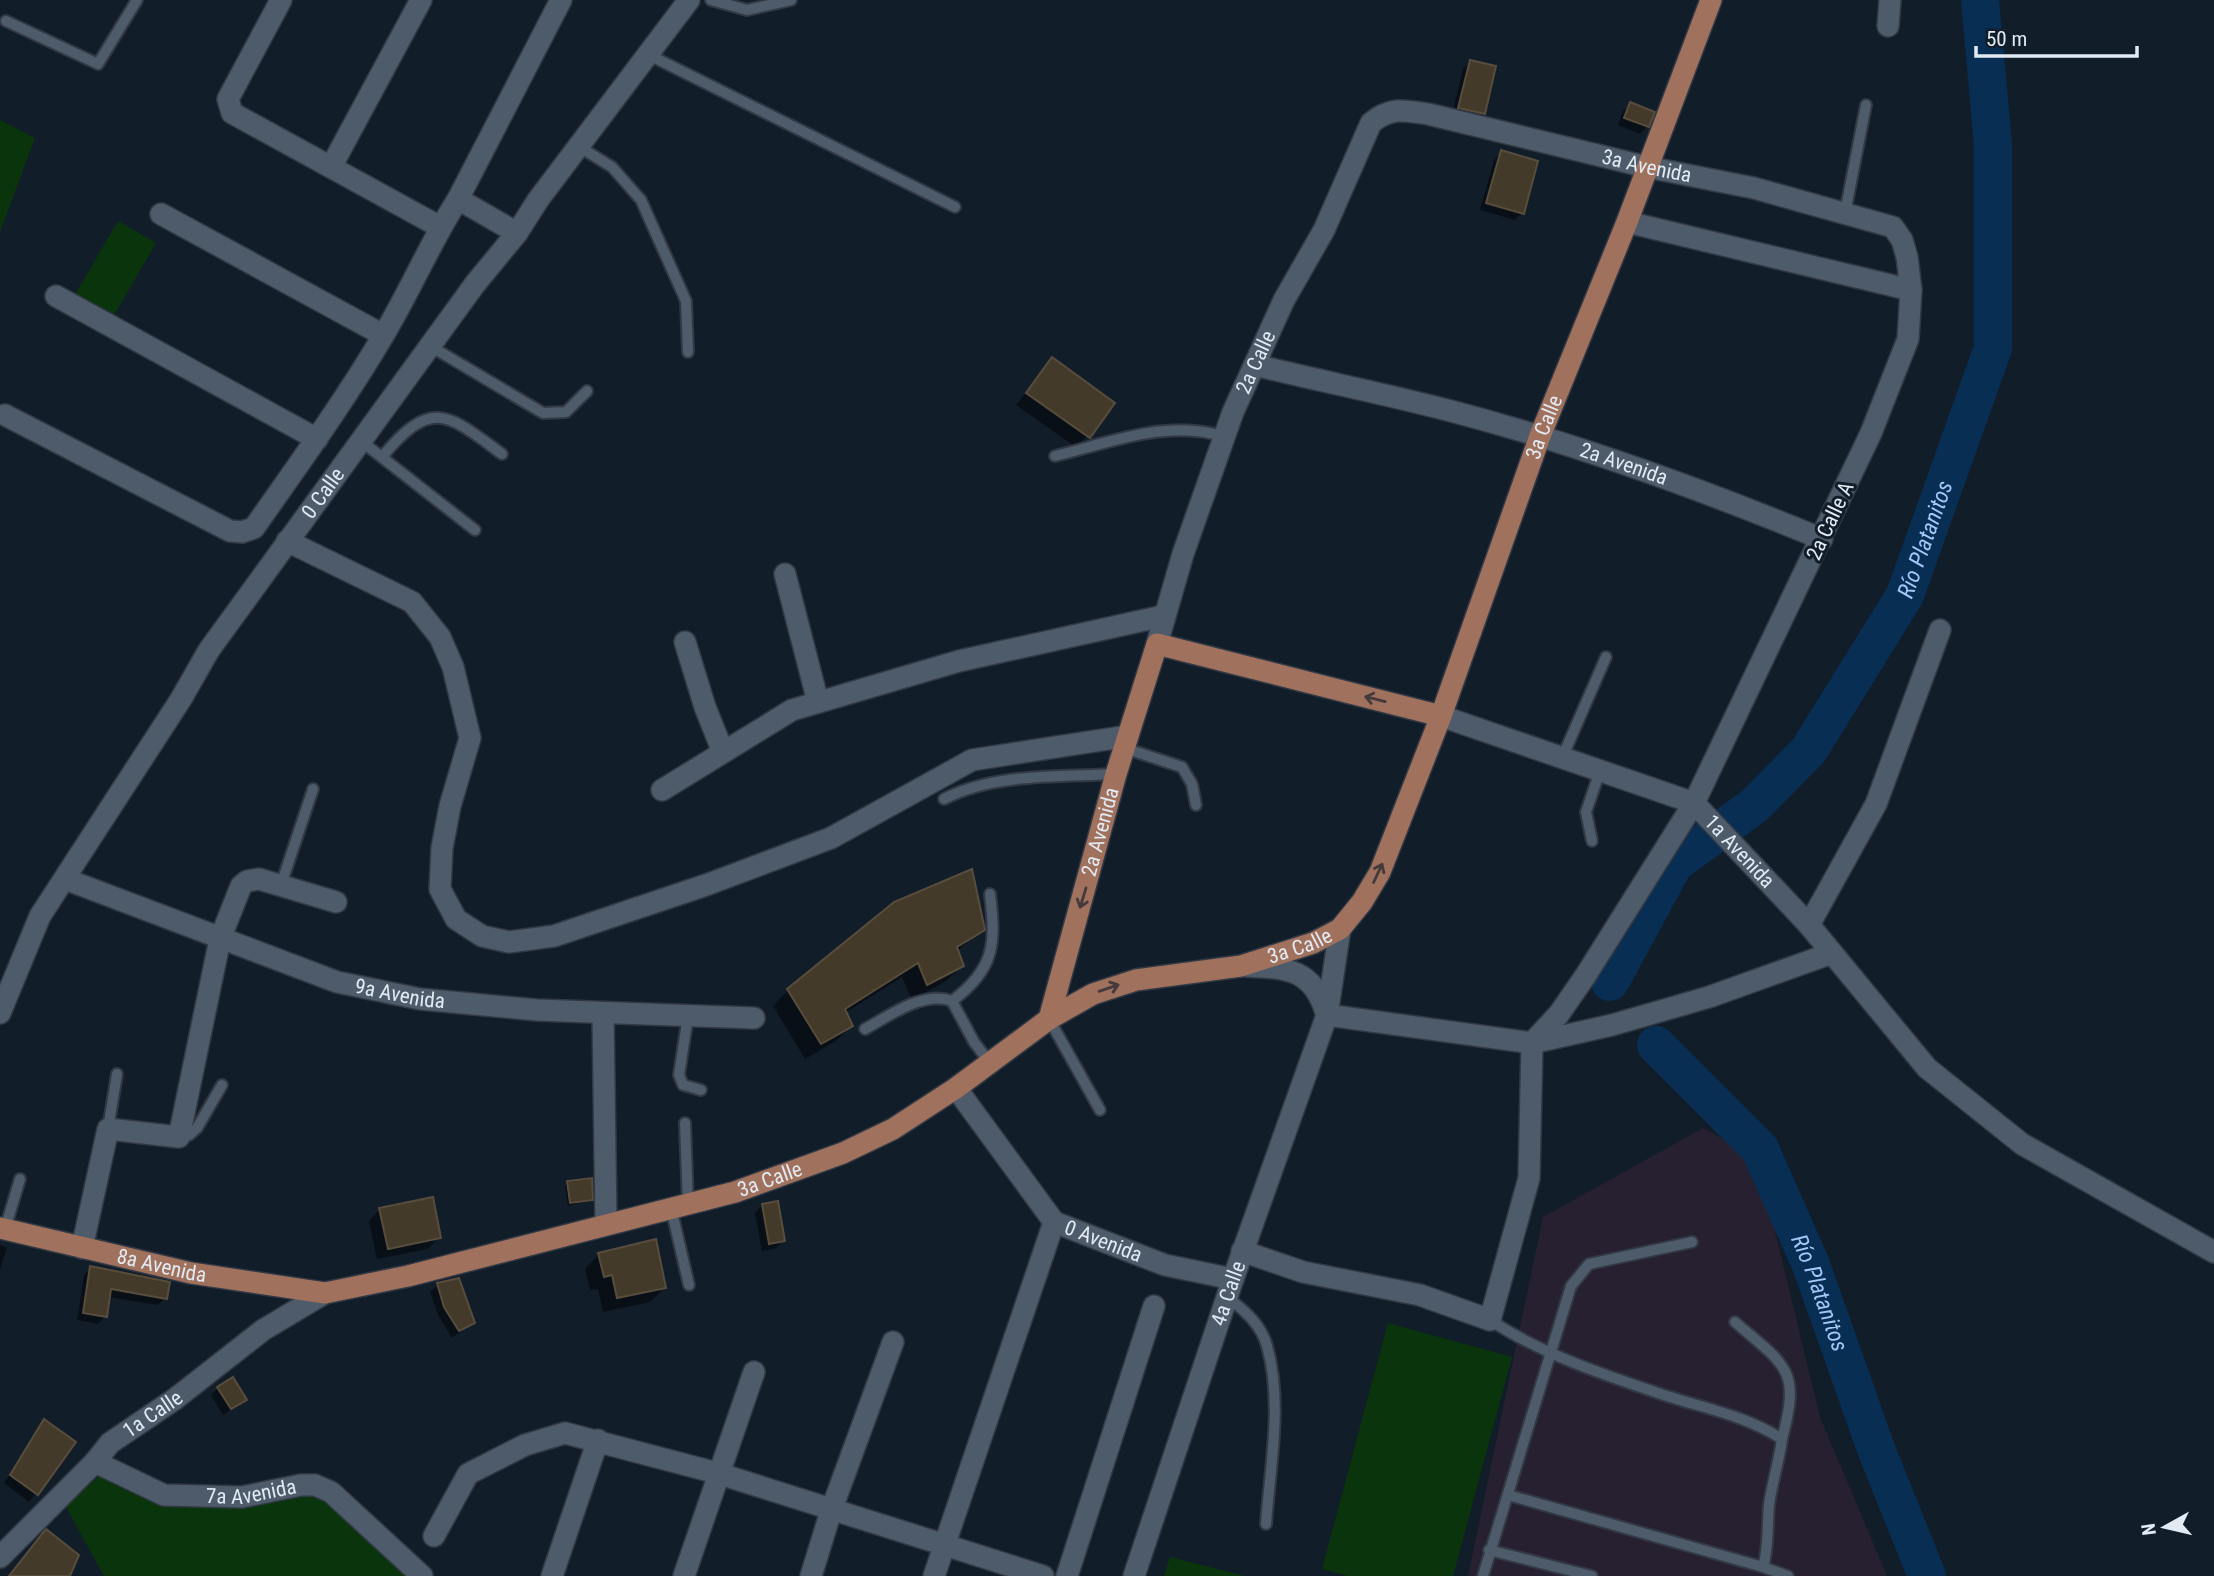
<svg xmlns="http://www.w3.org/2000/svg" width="2214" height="1576" viewBox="0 0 2214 1576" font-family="'Roboto Condensed',sans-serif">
  <rect width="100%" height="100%" fill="#121d2a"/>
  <path fill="#262030" d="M1703 1128 1757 1157 1820 1417 1887 1576H1468L1543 1217Z"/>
  <g fill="#0a350c">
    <path d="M0 120 35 138 0 232Z"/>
    <path d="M118 221 156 243 110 322 72 300Z"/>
    <path d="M1388 1323 1512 1357 1453 1576H1348L1322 1569Z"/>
    <path d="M105 1470 162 1496 321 1492 408 1576H104L66 1507Z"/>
    <path d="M1170 1557 1245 1576H1164Z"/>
  </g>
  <g fill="#0007">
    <path d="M1470 62 1483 113 1476 121 1452 115 1463 69Z"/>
    <path d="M1631 104 1647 126 1640 134 1618 125 1623 111Z"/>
    <path d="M1501 152 1522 213 1515 220 1480 210 1494 160Z"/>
    <path d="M1052 360 1112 403 1077 448 1016 405Z"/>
    <path d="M983 929 957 951 962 966 946 981 912 1000 902 977 845 1013 851 1026 836 1041 805 1059 773 1006 788 990Z"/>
    <path d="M568 1183 591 1200 568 1206 565 1186Z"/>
    <path d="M762 1205 784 1240 776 1248 762 1251 755 1213Z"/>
    <path d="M380 1209 439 1237 428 1249 377 1259 369 1221Z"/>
    <path d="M0 1245 7 1248 0 1269Z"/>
    <path d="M599 1254 665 1287 650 1302 603 1312 598 1289 590 1290 585 1269Z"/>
    <path d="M91 1268 165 1298 158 1305 109 1297 106 1316 98 1324 77 1320 84 1275Z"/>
    <path d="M438 1285 473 1323 452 1338 438 1315 430 1292Z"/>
    <path d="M218 1388 245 1399 223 1415 211 1395Z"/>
    <path d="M45 1421 74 1443 29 1502 4 1483Z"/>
  </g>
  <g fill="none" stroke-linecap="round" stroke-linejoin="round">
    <g stroke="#082e54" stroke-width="38">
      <path id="s1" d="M1610 982 1674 864 1755 805 1809 750 1905 595 1993 348V145L1980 0"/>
      <path id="s2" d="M1656 1045 1760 1149 1811 1265 1876 1449 1927 1576"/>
    </g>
  </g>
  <g fill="#443a2a" stroke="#584d3d" stroke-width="2">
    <path d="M1470 60 1496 66 1485 114 1458 108Z"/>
    <path d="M1630 102 1655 112 1649 127 1624 118Z"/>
    <path d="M1501 150 1538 161 1524 214 1486 203Z"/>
    <path d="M1052 357 1115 403 1090 438 1026 393Z"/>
    <path d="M972 869 985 930 957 947 964 966 927 985 918 963 845 1009 853 1026 821 1044 787 989 894 902Z"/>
    <path d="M592 1178 593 1200 570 1203 567 1181Z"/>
    <path d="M433 1197 441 1238 388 1249 379 1208Z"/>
    <path d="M778 1201 785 1241 769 1244 762 1204Z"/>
    <path d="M656 1239 666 1288 617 1298 612 1275 604 1277 598 1253Z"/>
    <path d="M90 1266 170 1282 167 1299 111 1289 107 1317 83 1313Z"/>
    <path d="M459 1278 475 1323 459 1331 444 1307 437 1283Z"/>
    <path d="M233 1377 247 1400 231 1409 217 1387Z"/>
    <path d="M44 1419 76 1442 38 1495 10 1475Z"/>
    <path d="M46 1529 79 1555 70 1576H9Z"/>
  </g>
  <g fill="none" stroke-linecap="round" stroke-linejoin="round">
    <g stroke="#323944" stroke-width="14">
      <g id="lane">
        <path d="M711 0 747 10 791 0"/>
        <path d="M6 21 98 64 137 0"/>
        <path d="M649 55 955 207"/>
        <path d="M578 146 612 167 641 200 686 301 688 352"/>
        <path d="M1845 213 1866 105"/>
        <path d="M430 346 543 413 566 412 587 391"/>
        <path d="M361 441 475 530"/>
        <path d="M1055 456C1109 443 1169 418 1225 437"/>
        <path d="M382 457C432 396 449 415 502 454"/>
        <path d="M1124 748 1182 767 1192 784 1196 805"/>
        <path d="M1562 758 1606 657"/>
        <path d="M944 799C994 773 1060 777 1116 774"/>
        <path d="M1592 841 1586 812 1600 771"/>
        <path d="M281 885 313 789"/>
        <path d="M952 1001C995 969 996 944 990 894"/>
        <path d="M688 1016 679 1075 683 1085 701 1090"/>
        <path d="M1049 1019 1100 1110"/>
        <path d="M865 1029C889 1016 924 990 952 1001L974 1042 990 1063"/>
        <path d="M685 1123 688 1204"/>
        <path d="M108 1129 117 1074"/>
        <path d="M179 1135H189L197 1128 222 1085"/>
        <path d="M671 1208 689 1285"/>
        <path d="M5 1229 20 1179"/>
        <path d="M1227 1297C1244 1310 1261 1324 1267 1346 1283 1402 1270 1467 1266 1524"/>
        <path d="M1490 1320C1543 1355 1607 1376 1667 1396 1707 1409 1746 1416 1782 1439 1779 1462 1772 1483 1769 1505 1767 1526 1769 1547 1763 1567L1788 1576"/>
        <path d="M1735 1322C1786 1366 1801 1369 1782 1439"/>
        <path d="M1508 1495 1763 1567"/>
        <path d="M1489 1550 1592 1576"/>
        <path d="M1483 1576 1571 1286 1589 1264 1692 1242"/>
      </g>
    </g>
    <g stroke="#323944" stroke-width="24">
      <g id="street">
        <path d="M281 0 228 99 232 113 440 227"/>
        <path d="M1888 26 1890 0"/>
        <path d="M331 167 421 0"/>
        <path d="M458 199 517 233"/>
        <path d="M161 214 383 335"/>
        <path d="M1627 222 1911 290"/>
        <path d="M56 296 317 439"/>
        <path id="s3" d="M1255 365C1320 381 1386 394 1451 411 1577 444 1701 489 1822 539"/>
        <path d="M5 415 230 531 242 532 254 528C298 465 344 402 383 336 410 291 430 243 458 199L561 0"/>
        <path d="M287 541 412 602 440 637 453 667 470 738 450 806 442 848 440 889 456 919 482 936 509 942 554 936 706 885 831 838 972 760 1128 736"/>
        <path d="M785 574 818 702"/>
        <path d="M685 642 705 707 723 752"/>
        <path id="s4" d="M1157 644 1183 554 1233 412 1284 300 1324 230 1371 123C1390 107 1405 110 1428 114L1647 167 1754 188 1893 227 1902 240 1907 257 1911 290 1908 339 1871 433 1694 803 1586 975 1559 1014 1532 1043 1529 1178 1490 1320 1420 1295 1303 1272 1242 1251"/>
        <path d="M662 790 792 710 959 661 1163 616"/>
        <path id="s5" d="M65 879 337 982 420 999 537 1010 754 1018"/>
        <path d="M1809 925 1876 804 1940 630"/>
        <path id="s6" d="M0 1013 40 916 181 699 209 650 475 284 517 233 538 200 689 0"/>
        <path d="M603 1013 606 1224"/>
        <path d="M1327 1015 1532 1043 1612 1025 1709 997 1832 953"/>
        <path id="s7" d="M956 1088 1054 1222 1165 1265 1233 1279"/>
        <path d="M82 1248 108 1129 179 1137 220 939 241 886 247 881 259 879 336 902"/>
        <path id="s8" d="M95 1462 164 1495 242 1497 301 1485H315L331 1492 422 1576"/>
        <path d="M434 1536 468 1474 525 1445 565 1433 717 1473 1043 1576"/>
        <path id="s9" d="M0 1557 95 1462 110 1443 175 1399 263 1330 325 1293"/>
        <path d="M552 1576 598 1440"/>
        <path d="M684 1576 754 1372"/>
        <path d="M811 1576 831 1511 893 1342"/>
        <path d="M934 1576 1054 1222"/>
        <path d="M1067 1576 1154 1306"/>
      </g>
    </g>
    <g stroke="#323944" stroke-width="24">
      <g id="secondary">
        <path id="s10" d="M1441 716 1694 803 1809 925 1927 1068 2022 1144 2214 1252"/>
        <path d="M1245 966C1286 968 1313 968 1326 1013"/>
        <path id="s11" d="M1134 1576 1233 1279 1327 1015 1340 929"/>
      </g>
    </g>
    <g stroke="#323944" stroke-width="24">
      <g id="primary">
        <path id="s12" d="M1049 1019 1116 774 1157 644 1441 716"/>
        <path id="s13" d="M0 1228 191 1273 325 1293 408 1276 735 1192 843 1153 893 1129 956 1088 1049 1019 1093 994 1136 980 1241 966 1313 943 1340 929 1362 902 1380 872 1441 716 1540 436 1627 222 1711 0"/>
      </g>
    </g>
    <use href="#lane" stroke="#4d5b6a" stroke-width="10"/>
    <use href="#street" stroke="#4d5b6a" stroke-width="21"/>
    <use href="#secondary" stroke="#4d5b6a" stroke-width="21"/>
    <use href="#primary" stroke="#a0715d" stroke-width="21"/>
  </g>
  <defs><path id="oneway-shaft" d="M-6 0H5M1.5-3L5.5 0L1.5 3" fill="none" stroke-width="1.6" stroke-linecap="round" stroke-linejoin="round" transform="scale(1.75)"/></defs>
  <g stroke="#443a3c">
    <use href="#oneway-shaft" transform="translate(1375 699) rotate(-166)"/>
    <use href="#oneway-shaft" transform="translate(1378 873) rotate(-65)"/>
    <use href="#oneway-shaft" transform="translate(1083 898) rotate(107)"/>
    <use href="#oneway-shaft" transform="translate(1109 988) rotate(-19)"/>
  </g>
  <g text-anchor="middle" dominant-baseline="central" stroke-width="6" stroke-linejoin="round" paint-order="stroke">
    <g font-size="21" fill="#e2eaf3" stroke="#121d2a">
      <text stroke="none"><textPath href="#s4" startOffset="850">3a Avenida</textPath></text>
      <text stroke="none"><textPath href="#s4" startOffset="299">2a Calle</textPath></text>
      <text stroke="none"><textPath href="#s13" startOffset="1967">3a Calle</textPath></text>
      <text stroke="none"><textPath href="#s3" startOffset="382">2a Avenida</textPath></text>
      <text stroke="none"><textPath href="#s6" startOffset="614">0 Calle</textPath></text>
      <text transform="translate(1830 521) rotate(-65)">2a Calle A</text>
      <text stroke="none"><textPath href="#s12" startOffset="194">2a Avenida</textPath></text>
      <text stroke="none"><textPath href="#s10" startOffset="334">1a Avenida</textPath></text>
      <text stroke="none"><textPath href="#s13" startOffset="1379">3a Calle</textPath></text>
      <text stroke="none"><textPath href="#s5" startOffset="355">9a Avenida</textPath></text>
      <text stroke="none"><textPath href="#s13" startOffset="791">3a Calle</textPath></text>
      <text stroke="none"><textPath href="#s7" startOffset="219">0 Avenida</textPath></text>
      <text stroke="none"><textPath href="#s13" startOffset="166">8a Avenida</textPath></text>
      <text stroke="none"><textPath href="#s11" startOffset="298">4a Calle</textPath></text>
      <text stroke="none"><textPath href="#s9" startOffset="210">1a Calle</textPath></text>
      <text stroke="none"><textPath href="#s8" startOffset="164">7a Avenida</textPath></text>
    </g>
    <g font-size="23" font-style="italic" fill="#a1c9f8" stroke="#121d2a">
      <text stroke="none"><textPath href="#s1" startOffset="553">Río Platanitos</textPath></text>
      <text stroke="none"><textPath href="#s2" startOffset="303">Río Platanitos</textPath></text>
    </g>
  </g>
  <g transform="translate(2165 1527) rotate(262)" stroke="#121d2a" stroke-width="5" paint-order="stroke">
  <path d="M0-5L12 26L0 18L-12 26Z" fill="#e2eaf3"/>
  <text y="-10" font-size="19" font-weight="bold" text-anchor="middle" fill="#e2eaf3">N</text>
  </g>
  <path d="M1976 46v10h161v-10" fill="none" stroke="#e2eaf3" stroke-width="3.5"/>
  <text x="1986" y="46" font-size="21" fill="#e2eaf3" stroke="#121d2a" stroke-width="5" paint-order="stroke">50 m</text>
</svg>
